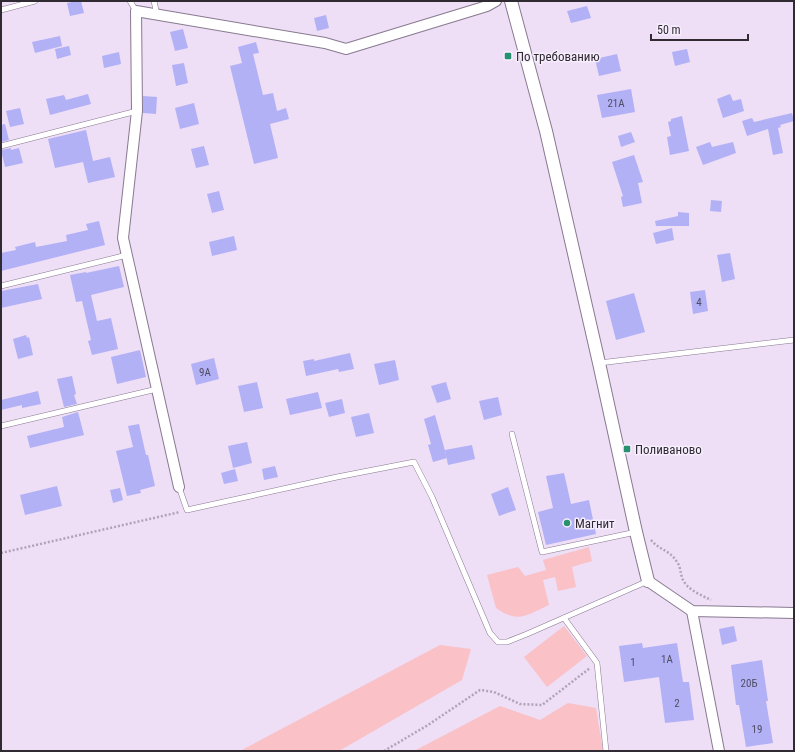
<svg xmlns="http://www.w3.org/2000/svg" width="795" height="752" viewBox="0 0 795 752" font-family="'Roboto Condensed',sans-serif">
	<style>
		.green { fill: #fac1c6 }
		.building { fill: #b2b1f6 }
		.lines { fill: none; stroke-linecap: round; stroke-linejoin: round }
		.service-casing { stroke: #887a90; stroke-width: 6 }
		.minor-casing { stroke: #887a90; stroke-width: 12 }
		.tertiary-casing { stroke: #887a90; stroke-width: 14 }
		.path { stroke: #b0a3b6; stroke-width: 2.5; stroke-dasharray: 2 2; stroke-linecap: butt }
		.service { stroke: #fff; stroke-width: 5 }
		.minor { stroke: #fff; stroke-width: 10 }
		.tertiary { stroke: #fff; stroke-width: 12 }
		.poi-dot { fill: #28916f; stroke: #f7eefd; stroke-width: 1.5 }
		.labels { text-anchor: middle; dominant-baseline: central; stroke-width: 3; stroke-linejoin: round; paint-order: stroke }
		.number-label { font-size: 11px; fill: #504c64 }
		.poi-label { font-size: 13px; fill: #302a33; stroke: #f7eefd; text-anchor: start }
	</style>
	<rect width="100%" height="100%" fill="#eedef6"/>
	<g class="green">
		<path d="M589,547L592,561L572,567L576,587L558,591L555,577L543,580L549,605C527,615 518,624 496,608L487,575L518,567L525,576L546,570L543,560Z"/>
		<polygon points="564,626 587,656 547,687 524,657"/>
		<polygon points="440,645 471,649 462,680 339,751 240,751"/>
		<polygon points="568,703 596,708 603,751 414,751 500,706 540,720"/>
	</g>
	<g class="building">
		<polygon points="77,1 81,1 84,13 70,16 67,3"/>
		<polygon points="587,6 591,18 571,23 567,11"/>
		<polygon points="326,15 329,28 317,31 314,18"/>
		<polygon points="183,29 188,48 175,51 170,32"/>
		<polygon points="60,36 62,46 35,53 32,42"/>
		<polygon points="256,42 259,53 253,54 263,95 273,93 277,111 286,108 289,119 270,124 278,158 254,164 230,66 242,63 238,47"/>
		<polygon points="69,46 71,55 57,59 55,49"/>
		<polygon points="687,49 690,62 675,66 672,52"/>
		<polygon points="119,52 121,64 104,68 102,56"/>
		<polygon points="617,54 621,71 599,76 595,59"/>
		<polygon points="184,63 188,83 176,86 172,65"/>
		<polygon points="631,89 635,112 602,118 597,95"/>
		<polygon points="88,94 91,104 50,115 46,99 64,95 66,100"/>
		<polygon points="730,94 733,101 741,99 744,111 723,118 717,99"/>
		<polygon points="143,96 157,97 156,114 143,113"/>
		<polygon points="194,103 199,124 180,129 175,108"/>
		<polygon points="20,108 24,124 10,127 6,111"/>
		<polygon points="792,113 794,121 780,125 781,127 778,128 783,153 773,155 768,129 747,136 742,121 752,118 754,122"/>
		<polygon points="682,116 689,151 670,155 667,137 671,136 668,122 671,121 671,119"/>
		<polygon points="5,124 9,140 1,142 1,125"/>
		<polygon points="86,130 93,161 110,157 115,177 88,183 83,162 55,168 48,139"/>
		<polygon points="631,132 635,142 621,147 618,136"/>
		<polygon points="710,142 712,147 733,142 736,153 703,165 696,147"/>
		<polygon points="204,146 209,165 196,168 191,149"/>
		<polygon points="11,148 11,150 19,148 23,163 5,167 1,150"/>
		<polygon points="634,155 643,182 638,183 642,203 623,207 621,197 623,196 612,162"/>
		<polygon points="219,191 224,210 212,213 207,194"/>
		<polygon points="711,200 722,201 721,212 710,211"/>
		<polygon points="678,212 689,213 689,226 656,226 655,221 678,216"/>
		<polygon points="99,221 105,245 1,271 1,253 16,250 15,247 35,242 36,247 67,241 66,235 88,230 86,224"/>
		<polygon points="672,228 674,240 656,244 653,233"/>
		<polygon points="234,236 237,250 212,256 209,242"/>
		<polygon points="730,253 735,279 722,282 717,255"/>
		<polygon points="119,266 124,287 91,295 97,321 111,318 118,349 92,355 88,341 91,340 82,301 76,302 70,275 86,272 86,273"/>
		<polygon points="38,284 42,299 1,308 1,291"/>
		<polygon points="705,290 708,311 693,314 690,292"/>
		<polygon points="634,293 645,332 616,340 606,301"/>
		<polygon points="26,335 27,338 29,337 33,355 18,359 13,339"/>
		<polygon points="140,350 146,377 117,384 111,357"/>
		<polygon points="350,353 354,369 339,372 338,369 306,376 303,361 314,359 314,361"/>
		<polygon points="214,358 219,379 196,385 191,364"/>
		<polygon points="395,360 399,380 379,385 374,364"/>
		<polygon points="72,376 76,394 74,395 77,404 64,407 57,379"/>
		<polygon points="257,382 263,408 244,412 238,386"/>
		<polygon points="446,382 451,399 437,403 431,386"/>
		<polygon points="38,391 41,404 22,408 22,405 1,410 1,400"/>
		<polygon points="318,392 322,408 290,415 286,399"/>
		<polygon points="498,397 502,415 484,420 479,401"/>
		<polygon points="342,399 345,413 329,417 325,403"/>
		<polygon points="78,412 84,435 30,448 27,436 64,427 62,417"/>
		<polygon points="369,413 374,433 356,437 351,417"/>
		<polygon points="435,415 447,458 433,462 428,445 431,444 424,419"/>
		<polygon points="139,424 146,455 148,455 155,486 140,490 141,493 127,496 116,451 133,447 128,426"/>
		<polygon points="247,442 252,463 233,468 228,446"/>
		<polygon points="472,445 475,459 448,465 445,450"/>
		<polygon points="275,466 278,477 264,480 262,469"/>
		<polygon points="235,469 238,481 224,484 221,473"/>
		<polygon points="564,473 571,504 589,500 596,534 546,545 538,512 553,508 546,476"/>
		<polygon points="57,486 62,506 25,515 20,495"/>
		<polygon points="508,487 516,510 499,516 491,494"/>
		<polygon points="120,488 123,500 113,503 110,490"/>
		<polygon points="734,626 737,641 722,645 719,629"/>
		<polygon points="642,643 643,648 677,643 683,682 689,682 694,720 665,723 659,677 624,682 619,646"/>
		<polygon points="762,660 768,701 766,701 773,743 746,747 739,705 736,705 731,665"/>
	</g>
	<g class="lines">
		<defs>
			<g id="service">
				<polyline points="130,1 136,11"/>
				<polyline points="154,1 157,15"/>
				<polyline points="1,10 35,1"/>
				<polyline points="1,146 137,111"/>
				<polyline points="1,286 127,255"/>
				<polyline points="599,363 794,340"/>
				<polyline points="1,426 157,389"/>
				<polyline points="512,434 542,552 636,532"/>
				<polyline points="179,487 187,510 337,477 414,462 432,497 490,633 498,642 507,642 527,634 648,581"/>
				<polyline points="564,618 597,663 606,751"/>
			</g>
			<g id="minor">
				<polyline points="179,487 123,238 137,111 136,11 325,43 346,49 487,6 496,1"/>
				<polyline points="648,581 692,611 794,613"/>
				<polyline points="692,611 719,751"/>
			</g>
			<polyline id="tertiary" points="511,1 546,131 599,363 636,532 648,581"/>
		</defs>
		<use href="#service" class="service-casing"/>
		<use href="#minor" class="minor-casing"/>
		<use href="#tertiary" class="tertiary-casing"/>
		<g class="path">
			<path d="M651,540C659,550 670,550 677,562C681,567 680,574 683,580C688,590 701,595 711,600"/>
			<polyline points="1,553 180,512"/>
			<polyline points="384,751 428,725 480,690 494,692 520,704 542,705 590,668"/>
		</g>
		<use href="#service" class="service"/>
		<use href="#minor" class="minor"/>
		<use href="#tertiary" class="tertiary"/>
	</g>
	<g class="poi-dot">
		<rect x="504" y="52" width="8" height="8" rx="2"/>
		<rect x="623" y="445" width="8" height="8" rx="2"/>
		<circle cx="567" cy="523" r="4"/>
	</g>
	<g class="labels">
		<g class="number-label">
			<text x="616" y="103">21А</text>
			<text x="699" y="302">4</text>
			<text x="205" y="372">9А</text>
			<text x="667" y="659">1А</text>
			<text x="633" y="662">1</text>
			<text x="749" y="683">20Б</text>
			<text x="677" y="703">2</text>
			<text x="757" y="729">19</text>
		</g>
		<g class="poi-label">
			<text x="516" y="56">По требованию</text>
			<text x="635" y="449">Поливаново</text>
			<text x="575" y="523">Магнит</text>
		</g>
	</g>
	<rect width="795" height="752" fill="none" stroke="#302a33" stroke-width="4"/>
	<path d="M651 34v6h97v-6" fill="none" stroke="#302a33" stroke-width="2"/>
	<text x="657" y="34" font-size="12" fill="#302a33" stroke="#f7eefd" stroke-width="3" paint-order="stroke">50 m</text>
</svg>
